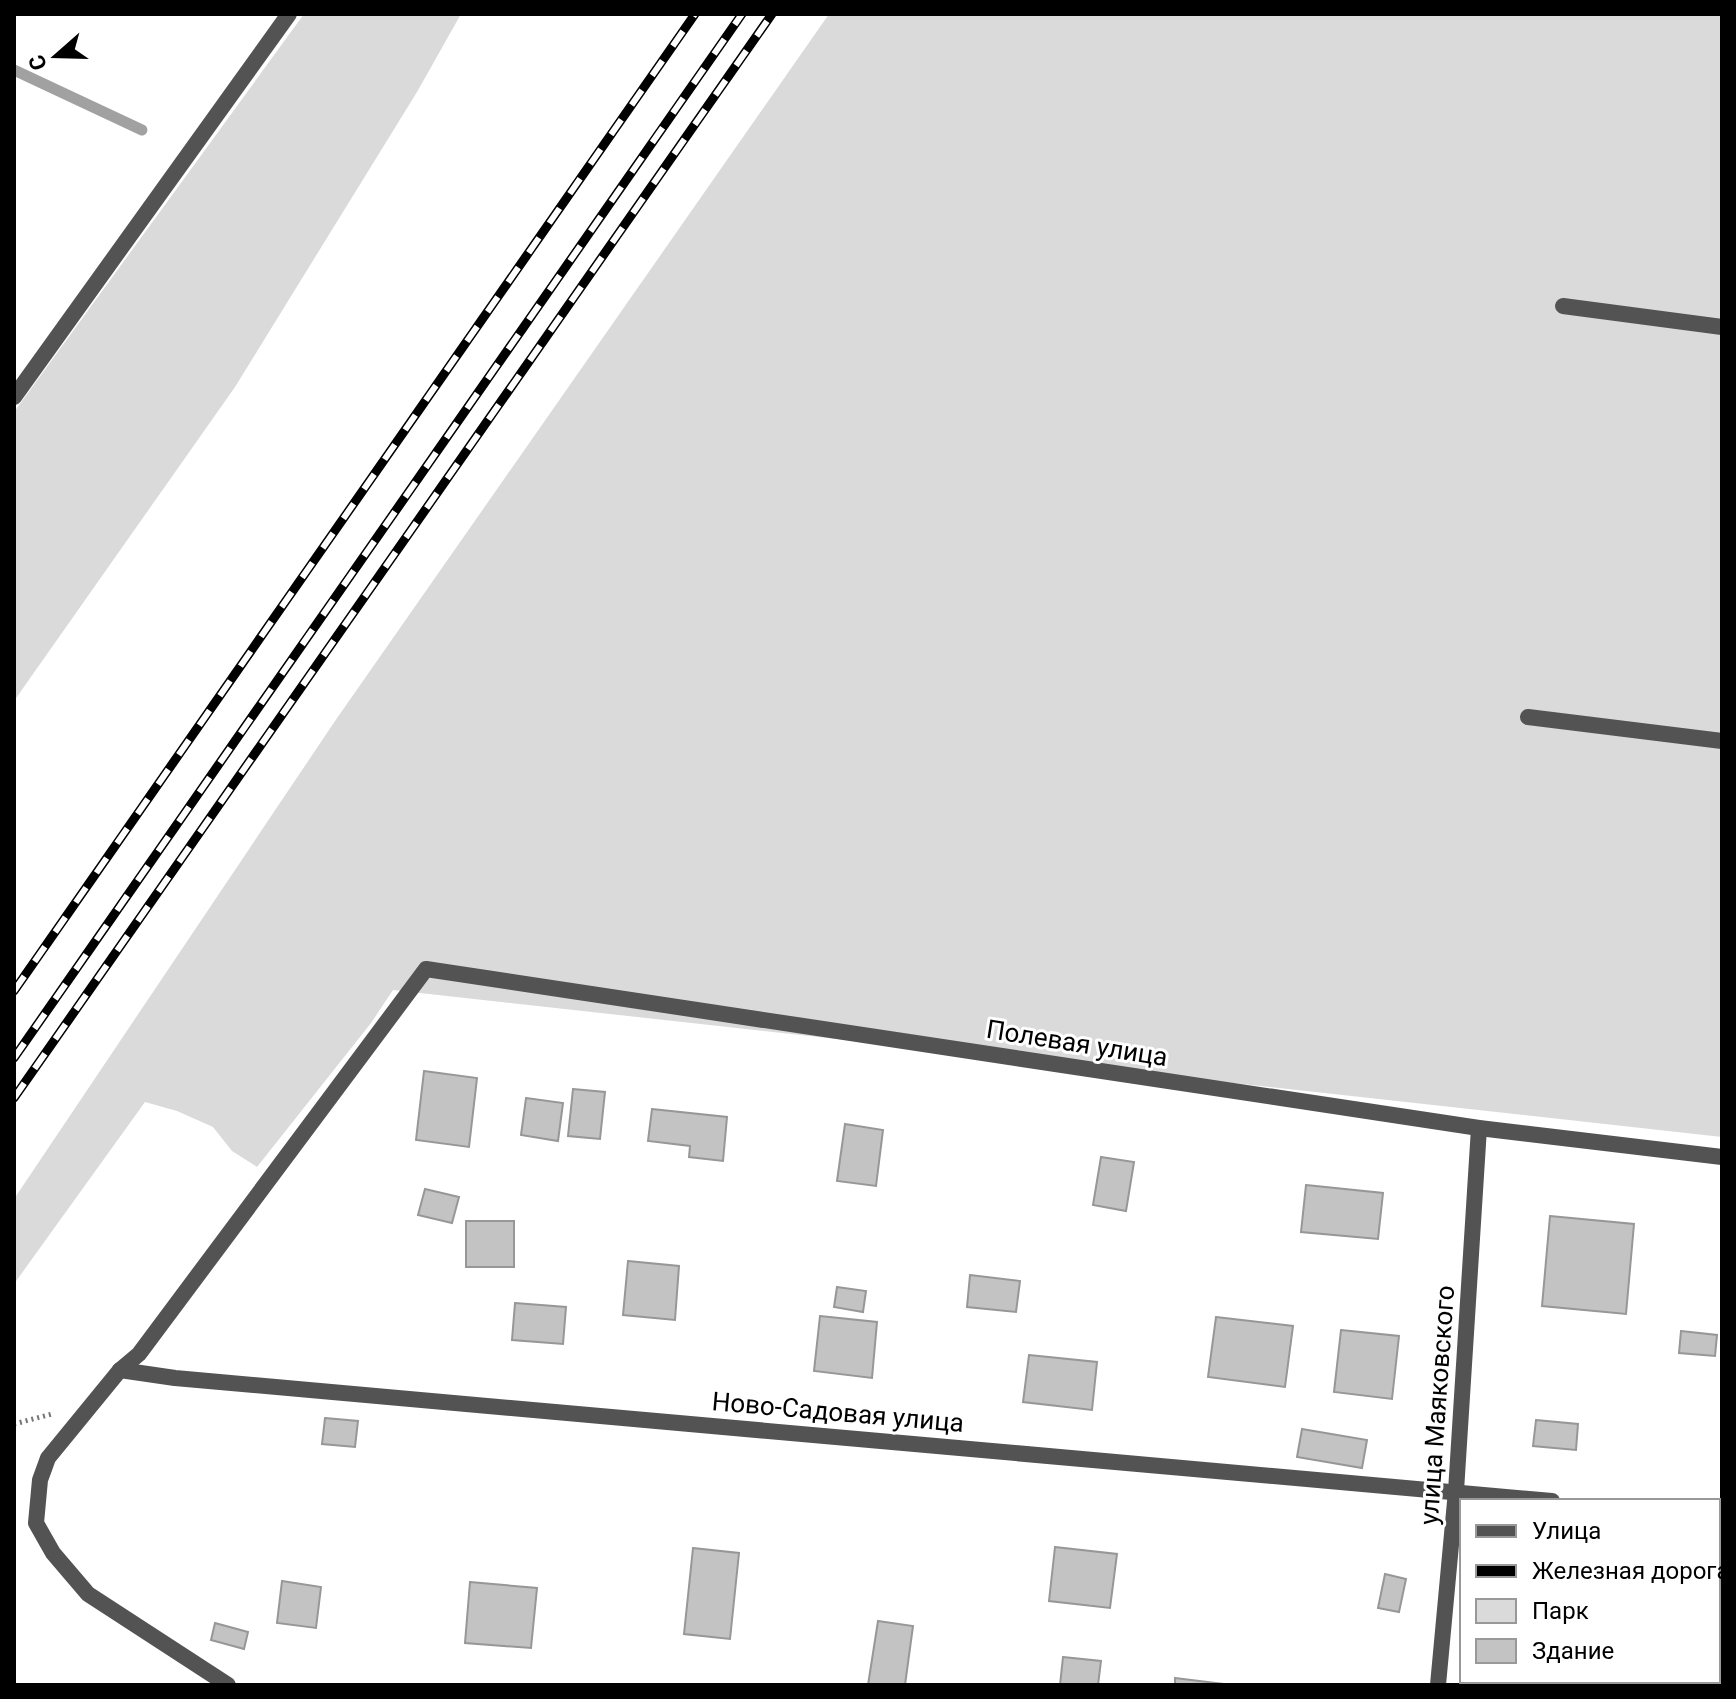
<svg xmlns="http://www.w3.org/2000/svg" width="1736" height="1699" viewBox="0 0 1736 1699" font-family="Roboto,sans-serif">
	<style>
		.green { fill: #dadada }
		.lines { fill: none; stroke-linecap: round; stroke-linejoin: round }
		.stream { stroke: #a1a1a1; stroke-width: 11 }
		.building { fill: #c3c3c3; stroke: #979797; stroke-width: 2 }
		.path { stroke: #757575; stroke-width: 5; stroke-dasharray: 2 4; stroke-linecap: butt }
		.service { stroke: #535353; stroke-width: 16 }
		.minor { stroke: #535353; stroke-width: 16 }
		.rail-casing { stroke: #000; stroke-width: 9 }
		.rail { stroke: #fff; stroke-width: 6; stroke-dasharray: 18; stroke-linecap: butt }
		.labels { text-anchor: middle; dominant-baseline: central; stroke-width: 6; stroke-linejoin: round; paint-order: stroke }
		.street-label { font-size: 26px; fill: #000; stroke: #fff }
	</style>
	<rect width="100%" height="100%" fill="#fff"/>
	<g class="green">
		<polygon points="304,14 461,14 417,92 235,387 14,701 14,412"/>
		<polygon points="829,14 1722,14 1722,1137 393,990 371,1023 257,1167 232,1151 213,1127 177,1111 145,1102 14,1284 14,1199 335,721"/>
	</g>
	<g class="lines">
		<polyline class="stream" points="14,70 142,130"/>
	</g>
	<g class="building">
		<polygon points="424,1071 477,1078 469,1147 416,1140"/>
		<polygon points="573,1089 605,1092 600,1139 568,1136"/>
		<polygon points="526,1098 563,1103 558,1141 521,1135"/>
		<polygon points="652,1109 727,1117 723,1161 689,1157 690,1146 648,1141"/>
		<polygon points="845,1124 883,1130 876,1186 837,1181"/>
		<polygon points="1101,1157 1134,1162 1126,1211 1093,1205"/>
		<polygon points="1306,1185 1383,1193 1378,1239 1301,1232"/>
		<polygon points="425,1189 459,1197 452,1223 418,1215"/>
		<polygon points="1550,1216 1634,1224 1626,1314 1542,1306"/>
		<rect x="466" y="1221" width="48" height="46"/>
		<polygon points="628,1261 679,1266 675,1320 623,1315"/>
		<polygon points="970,1275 1020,1281 1016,1312 967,1307"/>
		<polygon points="837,1287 866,1291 863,1312 834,1307"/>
		<polygon points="515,1303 566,1307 563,1344 512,1340"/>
		<polygon points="820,1316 877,1322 872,1378 814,1371"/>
		<polygon points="1216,1317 1293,1326 1285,1387 1208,1377"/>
		<polygon points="1341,1330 1399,1336 1392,1399 1334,1392"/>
		<polygon points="1681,1331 1717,1335 1715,1356 1679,1353"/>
		<polygon points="1029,1355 1097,1362 1092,1410 1023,1402"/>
		<polygon points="325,1418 358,1421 355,1447 322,1444"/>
		<polygon points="1536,1420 1578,1424 1576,1450 1533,1446"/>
		<polygon points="1302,1429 1367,1440 1362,1468 1297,1457"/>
		<polygon points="1055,1547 1117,1554 1110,1608 1049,1601"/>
		<polygon points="693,1548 739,1553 730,1639 684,1634"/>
		<polygon points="1385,1574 1406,1579 1399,1612 1378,1608"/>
		<polygon points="282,1581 321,1587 316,1628 277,1623"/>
		<polygon points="470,1582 537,1588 531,1648 465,1643"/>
		<polygon points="878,1621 913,1626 905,1685 868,1685"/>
		<polygon points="215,1623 248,1632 244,1649 211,1640"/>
		<polygon points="1063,1657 1101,1661 1098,1685 1060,1685"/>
		<polygon points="1175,1678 1232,1685 1175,1685"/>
	</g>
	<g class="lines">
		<polyline class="path" points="14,1424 52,1414"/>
		<g class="service">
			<polyline points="1563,306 1722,327"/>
			<polyline points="1528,717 1722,741"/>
		</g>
		<g class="minor">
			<polyline points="14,397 289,14"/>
			<polyline points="120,1370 175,1378 1552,1501"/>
			<polyline points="1718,1518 1722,1518"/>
			<polyline points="228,1685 88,1594 53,1553 36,1523 40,1480 48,1458 120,1370 139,1354 426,969 1479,1128 1722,1157"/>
			<polyline points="1438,1685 1456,1491 1479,1128"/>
		</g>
		<defs>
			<g id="rail">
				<polyline points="14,991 695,14"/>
				<polyline points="14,1058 742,14"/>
				<polyline points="14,1098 772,14"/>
			</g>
		</defs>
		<use href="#rail" class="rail-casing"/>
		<use href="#rail" class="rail"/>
	</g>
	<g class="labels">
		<g class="street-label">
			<text transform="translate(1077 1043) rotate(9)">Полевая улица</text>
			<text transform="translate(1437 1405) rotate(-86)">улица Маяковского</text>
			<text transform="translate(838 1412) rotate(5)">Ново-Садовая улица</text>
		</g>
	</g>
	<rect width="1736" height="1699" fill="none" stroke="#000000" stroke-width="32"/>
	<rect x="1460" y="1499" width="260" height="184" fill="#ffffff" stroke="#999999" stroke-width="2"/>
	<rect x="1476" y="1525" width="40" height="12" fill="#535353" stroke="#999999" stroke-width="2"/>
	<text x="1532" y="1539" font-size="24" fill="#000000">Улица</text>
	<rect x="1476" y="1565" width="40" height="12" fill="#000000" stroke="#999999" stroke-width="2"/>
	<text x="1532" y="1579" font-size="24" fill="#000000">Железная дорога</text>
	<rect x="1476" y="1599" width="40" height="24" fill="#dadada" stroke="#999999" stroke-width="2"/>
	<text x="1532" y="1619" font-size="24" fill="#000000">Парк</text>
	<rect x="1476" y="1639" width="40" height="24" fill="#c3c3c3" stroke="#999999" stroke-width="2"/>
	<text x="1532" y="1659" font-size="24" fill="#000000">Здание</text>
	<g transform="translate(56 56) rotate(250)" stroke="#ffffff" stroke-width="6" paint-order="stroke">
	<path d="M0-6L14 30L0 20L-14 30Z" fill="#000000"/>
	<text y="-12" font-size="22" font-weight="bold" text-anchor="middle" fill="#000000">С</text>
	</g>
</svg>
